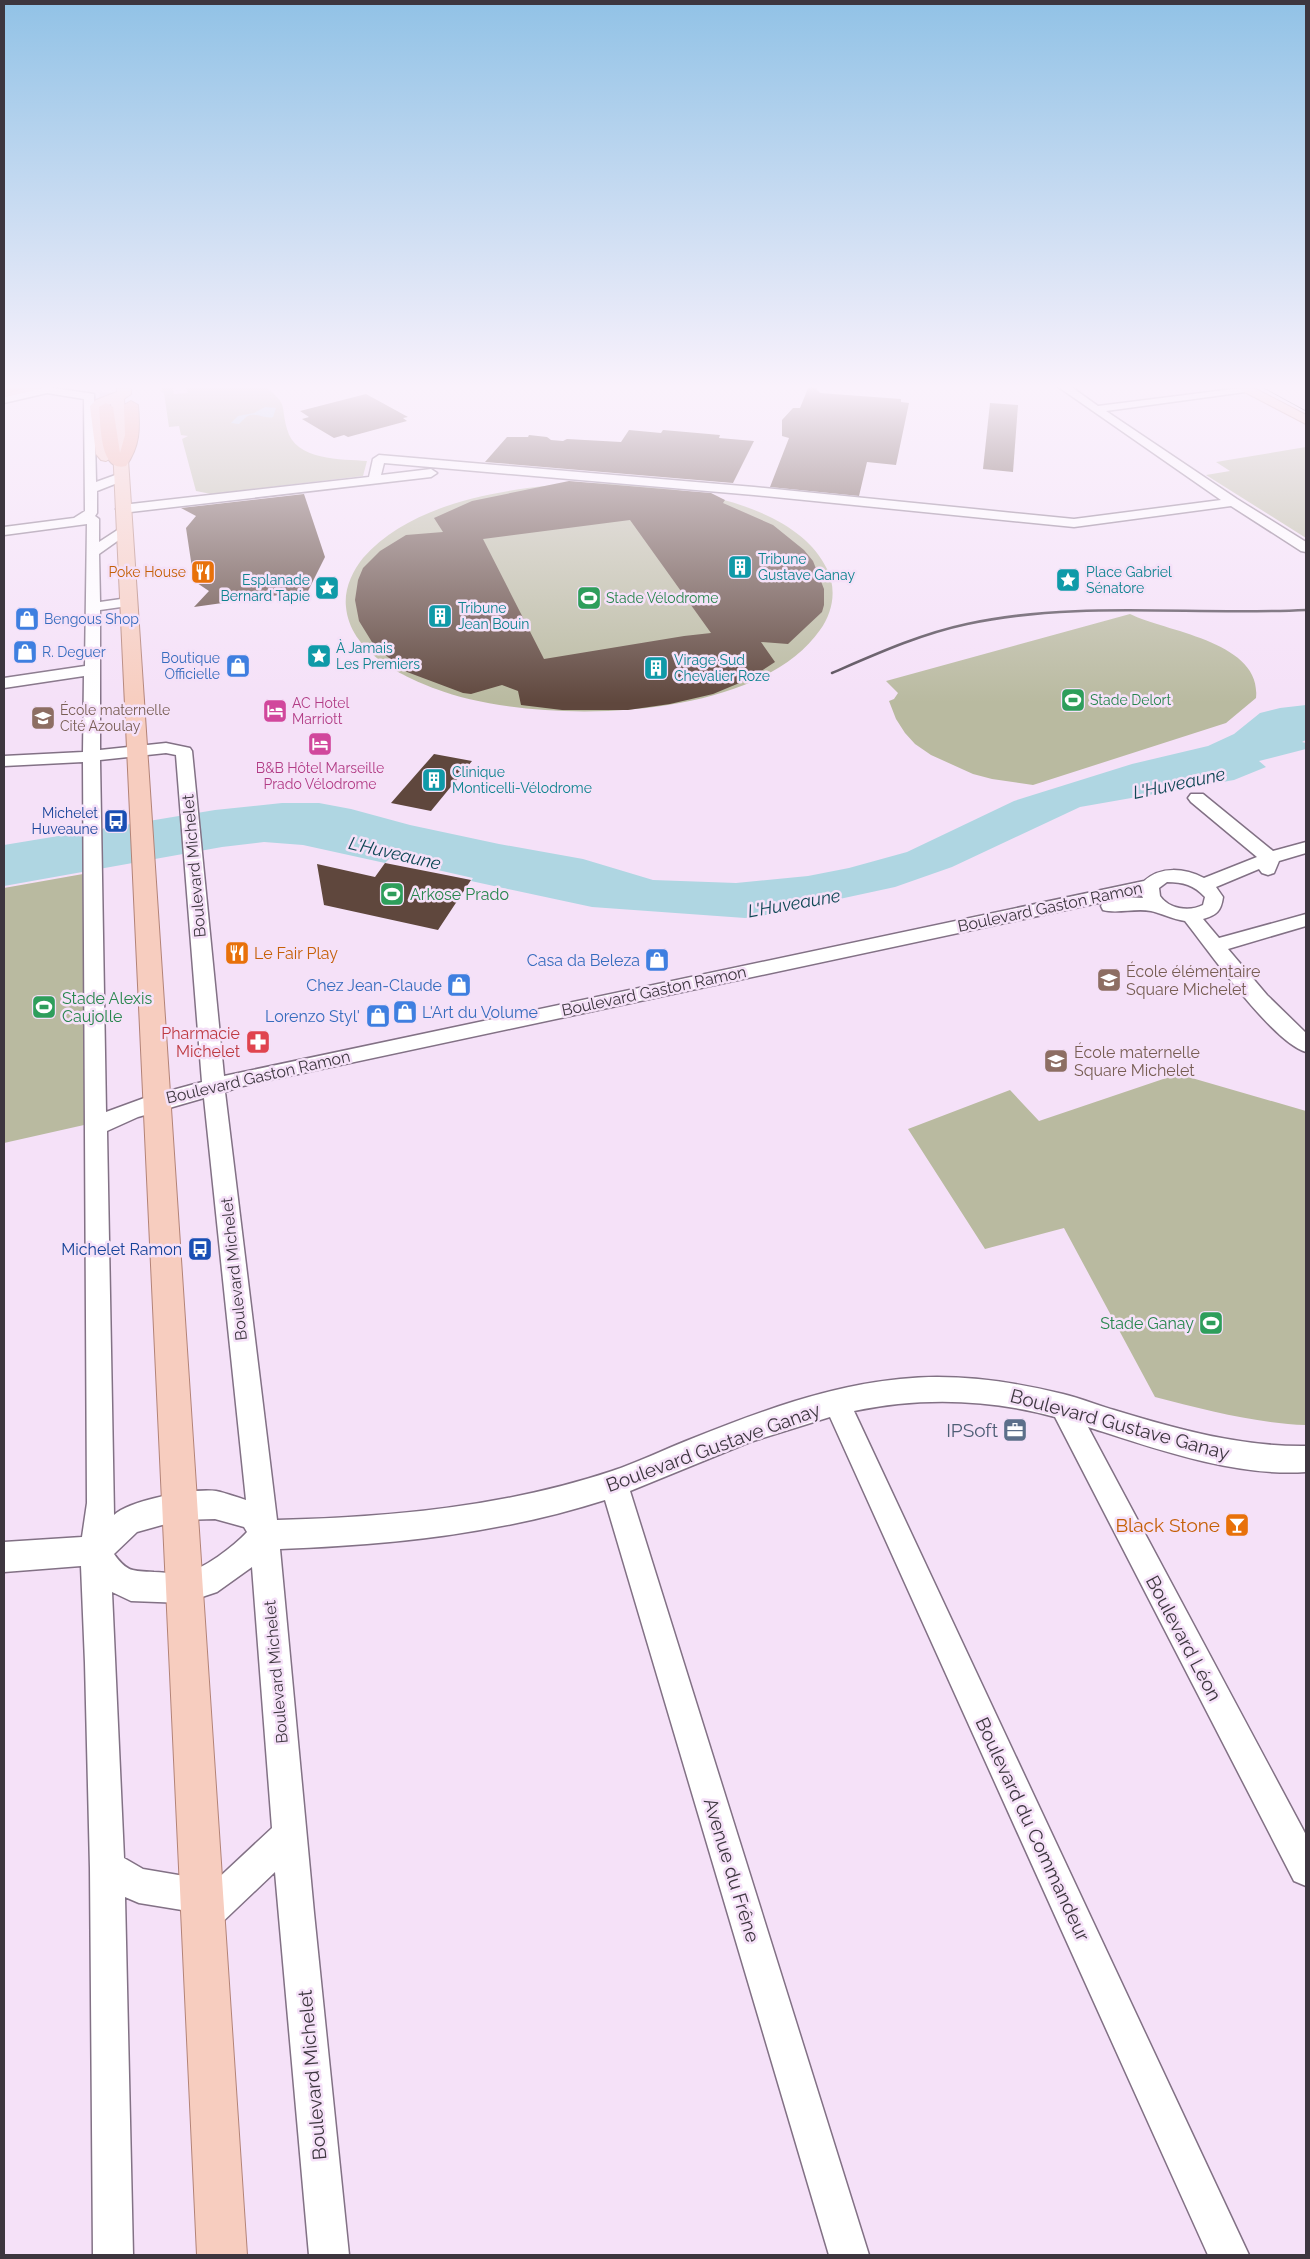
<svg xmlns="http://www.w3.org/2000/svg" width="1310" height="2259" viewBox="0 0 1310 2259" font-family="Raleway,sans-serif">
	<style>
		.green { fill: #b9baa0 }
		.water { fill: #afd6e2 }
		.building { fill: #5f473d; fill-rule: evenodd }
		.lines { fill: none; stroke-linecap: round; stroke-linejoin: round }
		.highway-tunnel { stroke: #d0bfd3; stroke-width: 15; stroke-dasharray: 15 8; stroke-linecap: butt }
		.minor-casing { stroke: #827185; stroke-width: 3 }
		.major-casing { stroke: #b38377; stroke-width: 2 }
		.highway-casing { stroke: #b38377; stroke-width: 2 }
		.minor { fill: #fff; fill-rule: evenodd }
		.major { fill: #f7cdbf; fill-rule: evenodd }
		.highway { fill: #f2ac95; fill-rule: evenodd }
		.tram { stroke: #544b56; stroke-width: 1 }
		.rail { stroke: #544b56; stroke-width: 2.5 }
		.labels { text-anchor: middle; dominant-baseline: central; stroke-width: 5; stroke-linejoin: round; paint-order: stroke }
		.far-culture-label { font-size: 14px; fill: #0d838f; stroke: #f5e1f8; text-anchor: start }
		.far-food-label { font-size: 14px; fill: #c56008; stroke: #f5e1f8; text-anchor: end }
		.far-leisure-label { font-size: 14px; fill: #27864d; stroke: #f5e1f8; text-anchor: start }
		.far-shop-label { font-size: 14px; fill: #366cbe; stroke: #f5e1f8; text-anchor: start }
		.far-hotel-label { font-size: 14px; fill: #b23c85; stroke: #f5e1f8; text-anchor: start }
		.far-education-label { font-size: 14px; fill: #785e54; stroke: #f5e1f8; text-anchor: start }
		.far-transit-label { font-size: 14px; fill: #164399; stroke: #f5e1f8; text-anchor: end }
		.street-label { font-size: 16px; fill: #3d363f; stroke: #f5e1f8 }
		.leisure-label { font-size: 16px; fill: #27864d; stroke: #f5e1f8; text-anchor: start }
		.food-label { font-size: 16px; fill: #c56008; stroke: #f5e1f8; text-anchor: start }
		.shop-label { font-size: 16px; fill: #366cbe; stroke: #f5e1f8; text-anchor: end }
		.education-label { font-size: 16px; fill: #785e54; stroke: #f5e1f8; text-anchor: start }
		.health-label { font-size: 16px; fill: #be3a42; stroke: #f5e1f8; text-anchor: end }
		.transit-label { font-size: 16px; fill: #164399; stroke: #f5e1f8; text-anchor: end }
		.water-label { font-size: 18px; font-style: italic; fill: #0f4755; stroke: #f5e1f8 }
		.near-street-label { font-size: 19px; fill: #3d363f; stroke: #f5e1f8 }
		.near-service-label { font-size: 19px; fill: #4e5e75; stroke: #f5e1f8; text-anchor: end }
		.near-food-label { font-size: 19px; fill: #c56008; stroke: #f5e1f8; text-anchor: end }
	</style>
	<rect width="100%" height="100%" fill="#f5e1f8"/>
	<g class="green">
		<path d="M186,386L266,387C289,407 280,403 287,429C295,461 342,459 367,461L363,476L211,494L196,491L182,439L188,436L181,435L179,426L169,427L164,393L161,391L163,387H172L174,394L188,393Z"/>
		<polygon points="1306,447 1306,538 1206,475 1230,471 1216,462"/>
		<path d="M590,483C660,484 793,497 827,569C837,589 833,612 820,630C755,724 533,726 436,689C399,675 350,651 346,607C344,589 352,572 363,558C415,499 516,486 590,483Z"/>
		<path d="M1130,614C1166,632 1262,641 1256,698L1226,723L1033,785L992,779L973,774L931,755L915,744L905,733L896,719L889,701L894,699L898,693L886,681Z"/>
		<polygon points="83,874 85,875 84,1125 4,1143 4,888"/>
		<path d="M1178,1074L1306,1111V1425C1255,1423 1205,1410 1155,1397L1064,1228L985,1249L908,1129L1010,1090L1039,1121Z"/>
	</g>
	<g class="water">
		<path d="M265,407L276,408L273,417C265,420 253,410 245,418C243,420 241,422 239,424L231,423L238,416L254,413Z"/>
		<polygon points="1306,705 1306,740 1302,742 1306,743 1306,749 1259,761 1266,767 1234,780 1080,807 952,867 895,887 756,917 745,918 592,907 471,881 473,878 389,859 385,863 303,845 264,842 222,847 4,886 4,845 215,810 282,803 319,803 351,809 410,825 499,844 583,859 653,880 736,883 808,876 849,868 907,852 1014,801 1132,764 1208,746 1234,734 1260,713 1280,708"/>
	</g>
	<g class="building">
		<polygon points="809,386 814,386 820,393 901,399 901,402 909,403 896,465 867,462 859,496 770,487 789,438 782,436 782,420 793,408 800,408"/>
		<polygon points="366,394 408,417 403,418 407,421 348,437 344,435 334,438 302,419 309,417 300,411"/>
		<polygon points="990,403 1018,405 1013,472 983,469"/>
		<polygon points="629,430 661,433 663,430 720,435 719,438 754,441 733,483 485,462 507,437 528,437 529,435 547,437 551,440 563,441 567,439 621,442"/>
		<path d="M569,481L711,493L725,500L723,503L773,525L804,550L813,561L824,589V605L822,612L788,644L761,642L775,662L749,679L713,694L670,704L628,710H562L521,705L518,691L502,685L471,694L463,693L407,672L375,647L359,621L355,600L358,580L363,568L380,551L406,535L443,532L434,518L472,501ZM630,520L711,633L684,636L544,659L483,539Z"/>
		<polygon points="304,494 325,557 308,591 194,607 209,591 194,581 186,528 196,516 181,508"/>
		<polygon points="434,754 472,761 431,811 391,803"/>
		<polygon points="385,863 446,875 471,880 438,930 324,905 317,864 375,877"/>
	</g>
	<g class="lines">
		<polyline class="highway-tunnel" points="106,407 108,386"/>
		<defs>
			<g id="minor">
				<polygon points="1057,386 1070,386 1098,406 1249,387 1250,389 1245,392 1106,411 1237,499 1306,542 1306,552 1301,551 1231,506 1074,527 754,495 384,463 381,475 431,469 437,473 431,477 122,513 116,509 122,505 369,477 373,459 379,455 754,487 1074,519 1221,500"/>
				<path d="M47,387L94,394L96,482L121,473L127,477L125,480L97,491V513L95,516L99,519V542L119,529H129L130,532L99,554L100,602L128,598L135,602L128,606L100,610V750L166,743L190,748L192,751L224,1076L1144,881C1161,866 1184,868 1204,878L1257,857L1191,802L1188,798L1191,794H1203L1273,851L1306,842V853L1279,861L1274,873L1268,875L1262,873L1259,869L1216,887L1223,897C1221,911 1217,915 1203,919L1219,938L1306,914V926L1228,949L1267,995L1306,1033V1052C1272,1042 1209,951 1185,921C1172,919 1161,913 1151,911C1135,908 1117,914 1103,910L1101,906L1103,902L238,1087L225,1092L277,1520C390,1517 504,1507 612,1471C639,1462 665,1449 691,1439C758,1412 828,1386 900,1379C955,1373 1010,1381 1063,1394C1080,1398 1097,1405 1114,1410C1176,1429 1241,1447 1306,1446V1472C1235,1477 1156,1449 1088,1427L1306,1835V1886L1294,1881L1055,1417C989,1399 921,1397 854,1411L1249,2255H1208L830,1417L750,1442L630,1491L869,2255H829L605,1500C499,1534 390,1545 280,1549L314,1913L349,2255H309L275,1872L215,1929L203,1935L191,1929L185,1917L188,1911L139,1903L125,1897L133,2255H93L90,1868L85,1663L81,1566L4,1572V1542L82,1537L87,1503L83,762L4,766V756L83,752L84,676L4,688V678L85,666L87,524L4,535V527L74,518L85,511L84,399L47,393L4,403V397ZM166,753L176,755L202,1082L147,1097L106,1112L100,760ZM1167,882C1183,882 1194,885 1205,897L1203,905C1189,912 1169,909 1160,896L1159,888ZM1141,894L1143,898L1124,897ZM204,1098L246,1500C236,1497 226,1493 216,1491C194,1488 130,1500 114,1515L107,1131L138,1117ZM215,1519L244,1527L247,1532C233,1547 204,1569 185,1573C175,1575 164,1572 154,1572C132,1571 127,1572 114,1554L137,1532L180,1520ZM252,1567L272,1828L213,1883L202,1879L143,1869L124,1858L112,1592L131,1601L184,1603L217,1592Z"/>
			</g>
			<g id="major">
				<polygon points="16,386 41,386 40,389 4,397 4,389"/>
				<polygon points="117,386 131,386 131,394 124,399 247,2255 197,2255 111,404 104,407 110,453 113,457 106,461 101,460 96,454 90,406 96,400 117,392"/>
				<polygon points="1233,386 1250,386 1306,415 1306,424"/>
			</g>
			<g id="highway">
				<polygon points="4,386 26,386 25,389 4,394"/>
				<path d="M131,401L138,405C140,429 140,446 126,466C99,473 101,424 99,407L106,403L113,407L120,453L125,435L124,405Z"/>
			</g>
		</defs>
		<use href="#minor" class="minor-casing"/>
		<use href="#major" class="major-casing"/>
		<use href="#highway" class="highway-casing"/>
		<use href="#minor" class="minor"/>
		<use href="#major" class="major"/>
		<use href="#highway" class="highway"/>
		<polyline class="tram" points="1260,386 1306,411"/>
		<path class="rail" d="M832,673C876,654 920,634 967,624C1078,600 1193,616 1306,610"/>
	</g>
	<linearGradient id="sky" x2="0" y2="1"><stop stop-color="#91c2e6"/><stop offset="0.55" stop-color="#faf2fc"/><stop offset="1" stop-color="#faf2fc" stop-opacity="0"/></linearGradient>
	<rect width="1310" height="703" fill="url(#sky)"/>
	<defs>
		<symbol id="building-square" viewBox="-11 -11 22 22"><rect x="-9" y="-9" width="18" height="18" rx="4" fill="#0f9aa8" stroke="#f5e1f8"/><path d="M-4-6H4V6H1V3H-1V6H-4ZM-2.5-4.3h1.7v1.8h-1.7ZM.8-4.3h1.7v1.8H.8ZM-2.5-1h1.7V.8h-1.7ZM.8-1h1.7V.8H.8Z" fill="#fff"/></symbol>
		<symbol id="restaurant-square" viewBox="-11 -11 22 22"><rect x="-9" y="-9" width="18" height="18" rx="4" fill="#e8710a" stroke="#f5e1f8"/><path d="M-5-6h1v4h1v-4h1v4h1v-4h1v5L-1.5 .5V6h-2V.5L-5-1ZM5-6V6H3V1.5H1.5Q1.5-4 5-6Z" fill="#fff"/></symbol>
		<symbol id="sight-square" viewBox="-11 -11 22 22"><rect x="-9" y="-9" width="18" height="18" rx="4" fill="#0f9aa8" stroke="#f5e1f8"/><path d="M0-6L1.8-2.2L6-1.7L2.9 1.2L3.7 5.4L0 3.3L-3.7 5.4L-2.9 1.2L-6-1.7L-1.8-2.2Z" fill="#fff"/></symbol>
		<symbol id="stadium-square" viewBox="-11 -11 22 22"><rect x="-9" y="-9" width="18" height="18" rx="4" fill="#2e9e5b" stroke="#f5e1f8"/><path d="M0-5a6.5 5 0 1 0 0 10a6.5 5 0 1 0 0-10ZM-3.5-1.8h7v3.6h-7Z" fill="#fff"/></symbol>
		<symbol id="shop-square" viewBox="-11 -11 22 22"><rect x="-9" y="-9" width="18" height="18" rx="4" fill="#3f7fe0" stroke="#f5e1f8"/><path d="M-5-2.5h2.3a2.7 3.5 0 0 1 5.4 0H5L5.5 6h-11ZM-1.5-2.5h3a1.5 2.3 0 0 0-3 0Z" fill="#fff"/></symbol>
		<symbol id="hotel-square" viewBox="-11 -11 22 22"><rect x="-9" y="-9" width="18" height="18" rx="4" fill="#d1479c" stroke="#f5e1f8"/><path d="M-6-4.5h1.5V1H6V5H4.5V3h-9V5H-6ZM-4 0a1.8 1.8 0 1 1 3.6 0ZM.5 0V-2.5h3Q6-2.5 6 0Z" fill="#fff"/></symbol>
		<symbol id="school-square" viewBox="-11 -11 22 22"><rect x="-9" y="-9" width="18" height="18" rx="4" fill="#8d6e63" stroke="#f5e1f8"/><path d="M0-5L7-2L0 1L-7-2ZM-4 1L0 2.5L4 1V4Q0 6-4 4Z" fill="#fff"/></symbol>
		<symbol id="bus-square" viewBox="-11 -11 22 22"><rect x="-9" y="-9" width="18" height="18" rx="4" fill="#1a4fb4" stroke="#f5e1f8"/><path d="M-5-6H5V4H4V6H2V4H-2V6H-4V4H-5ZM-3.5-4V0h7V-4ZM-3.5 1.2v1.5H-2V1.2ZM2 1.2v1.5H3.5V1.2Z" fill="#fff"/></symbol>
		<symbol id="pharmacy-square" viewBox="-11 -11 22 22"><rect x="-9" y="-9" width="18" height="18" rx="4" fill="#e0444e" stroke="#f5e1f8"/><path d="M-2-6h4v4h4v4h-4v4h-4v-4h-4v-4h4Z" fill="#fff"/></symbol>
		<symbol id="office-square" viewBox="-11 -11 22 22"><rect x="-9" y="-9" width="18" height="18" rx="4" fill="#5c6f8a" stroke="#f5e1f8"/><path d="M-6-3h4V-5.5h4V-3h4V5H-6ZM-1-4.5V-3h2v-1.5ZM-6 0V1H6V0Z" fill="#fff"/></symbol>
		<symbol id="bar-square" viewBox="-11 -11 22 22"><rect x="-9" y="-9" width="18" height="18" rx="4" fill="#e8710a" stroke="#f5e1f8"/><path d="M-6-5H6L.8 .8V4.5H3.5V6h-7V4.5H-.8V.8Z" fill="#fff"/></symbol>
	</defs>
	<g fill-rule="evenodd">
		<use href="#building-square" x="726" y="553" width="28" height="28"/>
		<use href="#restaurant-square" x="189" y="558" width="28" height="28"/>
		<use href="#sight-square" x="1054" y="566" width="28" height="28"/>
		<use href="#sight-square" x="313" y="574" width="28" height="28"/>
		<use href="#stadium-square" x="575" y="584" width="28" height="28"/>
		<use href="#building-square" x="426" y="602" width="28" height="28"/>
		<use href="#shop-square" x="13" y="605" width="28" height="28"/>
		<use href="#shop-square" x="11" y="638" width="28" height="28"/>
		<use href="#sight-square" x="305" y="642" width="28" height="28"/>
		<use href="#shop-square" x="224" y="652" width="28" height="28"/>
		<use href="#building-square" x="642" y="654" width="28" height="28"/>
		<use href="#stadium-square" x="1059" y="686" width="28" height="28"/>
		<use href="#hotel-square" x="261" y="697" width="28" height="28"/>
		<use href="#school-square" x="29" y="704" width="28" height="28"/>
		<use href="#hotel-square" x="306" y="730" width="28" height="28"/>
		<use href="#building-square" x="420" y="766" width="28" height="28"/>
		<use href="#bus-square" x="102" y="807" width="28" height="28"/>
		<use href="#stadium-square" x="378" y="880" width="28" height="28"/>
		<use href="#restaurant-square" x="223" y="939" width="28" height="28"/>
		<use href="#shop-square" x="643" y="946" width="28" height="28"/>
		<use href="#school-square" x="1095" y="966" width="28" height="28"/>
		<use href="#shop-square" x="445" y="971" width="28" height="28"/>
		<use href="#stadium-square" x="30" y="993" width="28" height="28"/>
		<use href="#shop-square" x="391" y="998" width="28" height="28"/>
		<use href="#shop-square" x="364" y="1002" width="28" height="28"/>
		<use href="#pharmacy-square" x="244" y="1028" width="28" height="28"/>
		<use href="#school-square" x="1042" y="1047" width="28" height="28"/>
		<use href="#bus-square" x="186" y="1235" width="28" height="28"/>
		<use href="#stadium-square" x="1197" y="1309" width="28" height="28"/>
		<use href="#office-square" x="1001" y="1416" width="28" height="28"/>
		<use href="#bar-square" x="1223" y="1511" width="28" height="28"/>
	</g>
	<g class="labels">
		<g class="far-culture-label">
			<text x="758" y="559">Tribune<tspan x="758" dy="16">Gustave Ganay</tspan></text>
			<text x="1086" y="572">Place Gabriel<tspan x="1086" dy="16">Sénatore</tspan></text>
			<text x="310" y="580" text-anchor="end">Esplanade<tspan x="310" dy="16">Bernard Tapie</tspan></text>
			<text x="458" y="608">Tribune<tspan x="458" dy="16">Jean Bouin</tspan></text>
			<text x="336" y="648">À Jamais<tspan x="336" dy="16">Les Premiers</tspan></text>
			<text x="674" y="660">Virage Sud<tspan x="674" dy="16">Chevalier Roze</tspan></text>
			<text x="452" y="772">Clinique<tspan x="452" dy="16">Monticelli-Vélodrome</tspan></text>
		</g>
		<g class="far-food-label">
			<text x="186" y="572">Poke House</text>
		</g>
		<g class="far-leisure-label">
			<text x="606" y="598">Stade Vélodrome</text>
			<text x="1090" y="700">Stade Delort</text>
		</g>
		<g class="far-shop-label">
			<text x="44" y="619">Bengous Shop</text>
			<text x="42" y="652">R. Deguer</text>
			<text x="220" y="658" text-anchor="end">Boutique<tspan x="220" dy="16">Officielle</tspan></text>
		</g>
		<g class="far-hotel-label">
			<text x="292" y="703">AC Hotel<tspan x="292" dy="16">Marriott</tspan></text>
			<text x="320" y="768" text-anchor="middle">B&amp;B Hôtel Marseille<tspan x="320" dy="16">Prado Vélodrome</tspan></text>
		</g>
		<g class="far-education-label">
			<text x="60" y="710">École maternelle<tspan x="60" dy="16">Cité Azoulay</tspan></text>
		</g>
		<g class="far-transit-label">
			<text x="98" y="813">Michelet<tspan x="98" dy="16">Huveaune</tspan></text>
		</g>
		<g class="street-label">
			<text transform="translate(194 866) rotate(-95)">Boulevard Michelet</text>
			<text transform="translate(1050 907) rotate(-12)">Boulevard Gaston Ramon</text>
			<text transform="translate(654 991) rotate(-12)">Boulevard Gaston Ramon</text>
			<text transform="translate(258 1077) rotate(-13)">Boulevard Gaston Ramon</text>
			<text transform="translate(234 1269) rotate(-96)">Boulevard Michelet</text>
			<text transform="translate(276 1672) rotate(-95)">Boulevard Michelet</text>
		</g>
		<g class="leisure-label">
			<text x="410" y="894">Arkose Prado</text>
			<text x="62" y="998">Stade Alexis<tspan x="62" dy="18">Caujolle</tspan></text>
			<text x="1194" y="1323" text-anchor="end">Stade Ganay</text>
		</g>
		<g class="food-label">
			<text x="254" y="953">Le Fair Play</text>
		</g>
		<g class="shop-label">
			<text x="640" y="960">Casa da Beleza</text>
			<text x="442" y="985">Chez Jean-Claude</text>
			<text x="422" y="1012" text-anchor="start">L'Art du Volume</text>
			<text x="360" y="1016">Lorenzo Styl'</text>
		</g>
		<g class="education-label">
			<text x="1126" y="971">École élémentaire<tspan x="1126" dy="18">Square Michelet</tspan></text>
			<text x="1074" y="1052">École maternelle<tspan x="1074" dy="18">Square Michelet</tspan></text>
		</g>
		<g class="health-label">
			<text x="240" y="1033">Pharmacie<tspan x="240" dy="18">Michelet</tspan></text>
		</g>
		<g class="transit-label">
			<text x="182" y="1249">Michelet Ramon</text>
		</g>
		<g class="water-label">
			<text transform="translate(1179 783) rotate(-12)">L'Huveaune</text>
			<text transform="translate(395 853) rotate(13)">L'Huveaune</text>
			<text transform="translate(794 903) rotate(-10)">L'Huveaune</text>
		</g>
		<g class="near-street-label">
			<text transform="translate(1120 1424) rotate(15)">Boulevard Gustave Ganay</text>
			<text transform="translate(713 1447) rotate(-20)">Boulevard Gustave Ganay</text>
			<text transform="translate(1184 1638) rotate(62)">Boulevard Léon</text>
			<text transform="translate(1033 1829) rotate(65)">Boulevard du Commandeur</text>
			<text transform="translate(732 1870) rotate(73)">Avenue du Frêne</text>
			<text transform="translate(312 2075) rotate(-95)">Boulevard Michelet</text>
		</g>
		<g class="near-service-label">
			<text x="998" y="1430">IPSoft</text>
		</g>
		<g class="near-food-label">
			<text x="1220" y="1525">Black Stone</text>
		</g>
	</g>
	<rect width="1310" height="2259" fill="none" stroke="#3d363f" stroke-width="10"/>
</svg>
